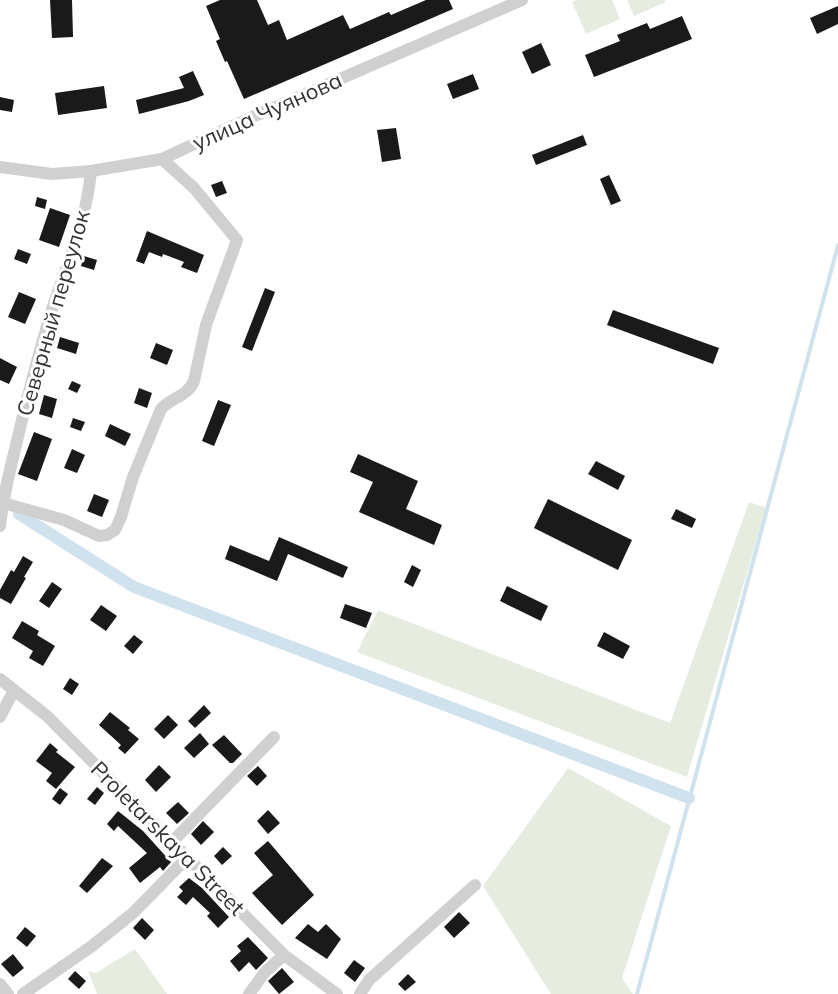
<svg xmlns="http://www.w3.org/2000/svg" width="838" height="994" viewBox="0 0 838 994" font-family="Mulish,sans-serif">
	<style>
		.green { fill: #e6ecdf }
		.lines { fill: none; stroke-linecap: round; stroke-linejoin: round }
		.stream { stroke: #cfe2ee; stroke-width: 4 }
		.canal { stroke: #cfe2ee; stroke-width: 12 }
		.building { fill: #1a1a1a }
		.minor { stroke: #d0d0d0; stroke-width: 12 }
		.labels { text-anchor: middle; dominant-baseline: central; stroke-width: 6; stroke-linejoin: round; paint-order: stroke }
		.street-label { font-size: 22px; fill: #333; stroke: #fff }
	</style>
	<rect width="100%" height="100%" fill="#fff"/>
	<g class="green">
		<polygon points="578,0 612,0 620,19 586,34 572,2"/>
		<polygon points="627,0 665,0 666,2 634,16"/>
		<polygon points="749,502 766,508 687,777 357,652 378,610 670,723"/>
		<polygon points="568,768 671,826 622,978 633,994 551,994 483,886"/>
		<polygon points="135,949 167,994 97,994 88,971 96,973"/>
	</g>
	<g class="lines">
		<polyline class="stream" points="637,994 838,245"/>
		<polyline class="canal" points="19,514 134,587 689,798"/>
	</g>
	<g class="building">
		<polygon points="50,0 72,0 73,37 52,38"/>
		<polygon points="220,0 257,0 268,25 279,20 287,40 343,15 350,29 389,12 391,15 426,0 449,0 453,9 244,99 227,61 225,62 216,41 220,39 206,6"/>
		<polygon points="838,6 838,24 817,34 810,18"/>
		<polygon points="682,16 692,39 594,77 585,55 620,41 617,35 647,23 650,29"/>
		<polygon points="541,43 551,65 532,74 522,52"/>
		<polygon points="193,71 204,95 189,101 139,114 136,100 184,88 179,77"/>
		<polygon points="473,74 479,89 453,99 447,84"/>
		<polygon points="104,86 107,108 58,115 55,93"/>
		<polygon points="0,97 14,100 12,112 0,110"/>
		<polygon points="396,128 401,159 382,162 377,130"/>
		<polygon points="583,135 587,145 536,165 532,155"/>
		<polygon points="609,175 621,201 611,205 600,179"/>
		<polygon points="222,181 227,193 216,197 211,185"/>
		<polygon points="37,197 47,200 45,209 35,206"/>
		<polygon points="50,208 70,215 59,247 39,240"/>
		<polygon points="147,231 204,255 197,273 181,267 184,262 163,254 162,257 149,252 144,264 136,261"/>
		<polygon points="18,249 31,254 27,264 14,259"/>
		<polygon points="84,256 97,260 94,270 81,266"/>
		<polygon points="265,288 275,292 252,351 242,347"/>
		<polygon points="19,292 36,299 25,324 8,317"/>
		<polygon points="613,310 719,348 713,364 607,325"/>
		<polygon points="60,337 79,343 76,354 57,348"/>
		<polygon points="156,343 173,350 167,365 150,358"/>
		<polygon points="0,358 17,367 9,384 0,380"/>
		<polygon points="72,381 81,385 77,393 68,389"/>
		<polygon points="139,388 152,393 147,408 134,403"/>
		<polygon points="44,395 57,399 52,418 39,414"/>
		<polygon points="218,400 231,405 214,446 202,441"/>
		<polygon points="73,418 85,422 81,431 70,427"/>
		<polygon points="110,424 131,434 125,446 105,436"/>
		<polygon points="34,432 52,439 37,481 18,474"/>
		<polygon points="72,449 85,455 77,473 64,468"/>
		<polygon points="358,454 418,481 406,509 442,525 434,545 359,512 373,482 350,472"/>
		<polygon points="596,461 625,476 618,490 588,474"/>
		<polygon points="94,494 109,500 102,517 87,511"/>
		<polygon points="548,499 632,540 618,570 534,528"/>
		<polygon points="676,509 696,519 692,528 671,519"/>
		<polygon points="279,537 348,567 343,578 288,554 277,581 225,559 230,545 269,561"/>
		<polygon points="23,556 33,562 24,577 26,578 11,604 0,598 0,590 11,570 14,572"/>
		<polygon points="412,565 421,570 413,587 404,582"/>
		<polygon points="52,582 62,589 49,608 39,601"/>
		<polygon points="507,586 548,606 541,621 500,601"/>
		<polygon points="345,604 372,613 366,628 340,618"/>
		<polygon points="101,605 117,616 106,631 90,620"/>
		<polygon points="22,621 39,631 37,635 55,646 43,666 29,658 33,651 12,638"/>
		<polygon points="604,632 630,646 623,659 597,646"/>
		<polygon points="134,635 143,642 133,654 124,646"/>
		<polygon points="70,678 79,684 72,695 63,689"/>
		<polygon points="204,705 211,713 195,728 188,721"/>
		<polygon points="110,712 130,728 128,730 139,739 125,754 118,748 121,745 99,725"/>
		<polygon points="168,715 178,725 164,739 154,729"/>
		<polygon points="200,733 209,744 194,758 184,748"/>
		<polygon points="224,735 242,754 233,763 230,763 212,745"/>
		<polygon points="50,743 58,750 56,752 75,767 56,789 46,781 52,773 36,761"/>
		<polygon points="159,765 171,777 156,792 145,780"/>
		<polygon points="258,766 267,776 257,786 247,776"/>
		<polygon points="97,787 104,793 95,805 87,799"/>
		<polygon points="60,788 68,794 60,805 52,799"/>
		<polygon points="178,802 189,813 177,824 166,813"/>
		<polygon points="268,810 280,823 268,834 257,821"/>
		<polygon points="118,811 143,831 171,862 163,871 160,867 140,883 129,868 147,853 118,826 114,831 107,824"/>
		<polygon points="203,821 214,832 201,845 191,834"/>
		<polygon points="268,841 314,895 282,925 252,893 273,875 254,853"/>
		<polygon points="223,847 232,856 222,865 214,856"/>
		<polygon points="102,858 113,866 87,893 79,886"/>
		<polygon points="189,878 202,888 229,917 218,928 207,916 210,913 193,897 186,905 177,897 183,891 179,887"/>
		<polygon points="459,912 470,923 454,938 444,927"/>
		<polygon points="142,918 154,930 145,940 133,928"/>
		<polygon points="308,924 318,932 326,924 341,939 327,959 295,938"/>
		<polygon points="25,927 36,936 27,947 16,938"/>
		<polygon points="248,937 268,958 256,970 249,962 239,972 230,961 241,951 237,946"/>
		<polygon points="13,954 24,968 13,977 1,964"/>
		<polygon points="354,960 365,968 355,982 344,973"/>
		<polygon points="282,968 294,982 279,994 268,981"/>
		<polygon points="75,971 86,981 79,989 68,979"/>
		<polygon points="408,974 416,982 405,991 398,984"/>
	</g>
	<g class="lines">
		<g class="minor">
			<polyline points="0,167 52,174 91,171 162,159 250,118 522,0"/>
			<path d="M3,503L64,520L99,536L107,535L115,530L121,517L133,477L161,409C172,397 187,397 194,381L206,325L237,240L194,188L162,159"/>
			<path d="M0,526C3,497 10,469 17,441C28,394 40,348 54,303C69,260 87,217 91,171"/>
			<polyline points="0,679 47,716 284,955 337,994"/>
			<polyline points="0,717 14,690"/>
			<polyline points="172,842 274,737"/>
			<polyline points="0,984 8,994"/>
			<polyline points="23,994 92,946 133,913 187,858"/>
			<polyline points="249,994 265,972 284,955"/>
			<polyline points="360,994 369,980 475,885"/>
		</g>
	</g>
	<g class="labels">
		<g class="street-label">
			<text transform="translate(267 111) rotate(-24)">улица Чуянова</text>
			<text transform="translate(53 313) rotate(-74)">Северный переулок</text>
			<text transform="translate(168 838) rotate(45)">Proletarskaya Street</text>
		</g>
	</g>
</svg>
